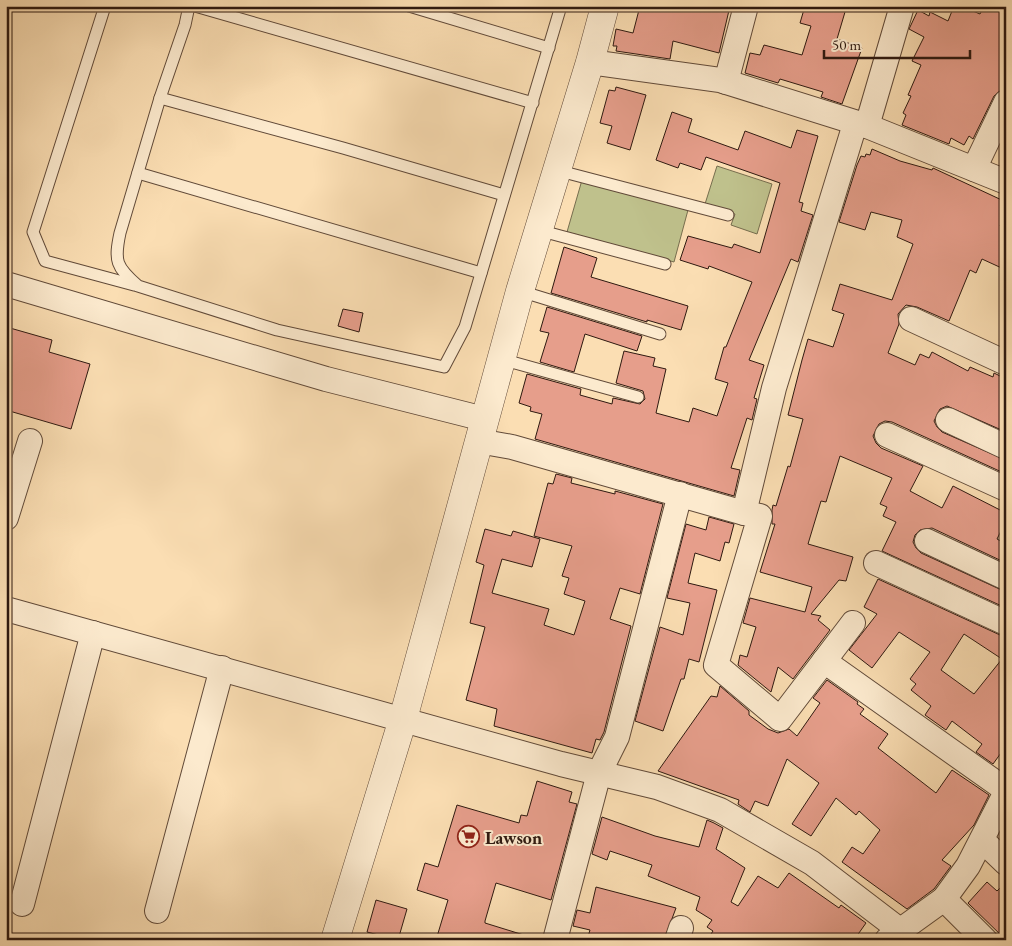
<svg xmlns="http://www.w3.org/2000/svg" width="1012" height="946" viewBox="0 0 1012 946" font-family="'EB Garamond',serif">
	<style>
		.green { fill: #bfc18c; stroke: #766d4e }
		.building { fill: #e69e8b; stroke: #2e1910; fill-rule: evenodd }
		.lines { fill: none; stroke-linecap: round; stroke-linejoin: round }
		.service-casing { stroke: #614a39; stroke-width: 13 }
		.minor-casing { stroke: #614a39; stroke-width: 26 }
		.tertiary-casing { stroke: #614a39; stroke-width: 29 }
		.service { stroke: #fceace; stroke-width: 11 }
		.minor { stroke: #fceace; stroke-width: 24 }
		.tertiary { stroke: #fceace; stroke-width: 28 }
		.labels { text-anchor: middle; dominant-baseline: central; stroke-width: 4; stroke-linejoin: round; paint-order: stroke }
		.poi-label { font-size: 18px; font-weight: bold; fill: #2e1910; stroke: #fceace; text-anchor: start }
	</style>
	<rect width="100%" height="100%" fill="#fbdeb3"/>
	<filter id="stains"><feTurbulence type="fractalNoise" baseFrequency=".004" numOctaves="4"/><feColorMatrix values="0 0 0 0 .2 0 0 0 0 .09 0 0 0 0 .02 0 0 0 .5 -.17"/></filter>
	<radialGradient id="worn" r=".72"><stop offset=".6" stop-color="#630" stop-opacity="0"/><stop offset="1" stop-color="#630" stop-opacity=".3"/></radialGradient>
	<g class="green">
		<polygon points="717,166 772,184 757,234 731,225 735,214 705,204"/>
		<polygon points="582,180 688,210 674,262 567,232"/>
	</g>
	<g class="building">
		<polygon points="640,6 730,6 719,53 673,41 670,59 616,51 617,46 613,46 616,29 633,33"/>
		<polygon points="805,6 828,6 845,12 837,39 862,48 842,104 821,97 823,92 780,79 778,83 745,73 750,53 760,55 764,45 802,55 811,26 800,23"/>
		<polygon points="954,6 961,6 980,14 984,6 1006,6 1006,83 1003,89 994,96 973,139 969,136 964,145 951,138 949,144 902,125 906,115 903,113 911,96 908,95 921,65 912,61 924,37 909,29 910,27 918,10 929,16 930,12 948,21"/>
		<polygon points="616,87 646,95 630,150 607,143 612,126 600,123 609,90 615,91"/>
		<polygon points="672,112 692,119 688,132 738,150 745,131 791,148 797,130 818,136 799,202 803,203 801,211 813,215 798,262 791,259 749,360 764,365 754,398 757,399 752,420 747,418 731,468 740,470 734,496 535,439 542,414 530,411 531,407 519,403 527,374 581,389 580,395 612,404 613,398 640,404 645,399 643,391 616,383 624,351 655,358 653,366 666,369 656,413 689,422 693,408 717,416 728,383 715,379 724,347 726,347 752,282 709,266 708,269 680,260 688,236 732,248 734,244 760,253 780,183 706,157 701,170 680,163 678,168 656,160"/>
		<polygon points="872,149 900,161 932,170 933,168 1006,202 1006,213 1000,226 1006,229 1006,270 982,259 976,273 970,270 949,321 917,307 906,305 898,314 899,324 888,353 915,365 920,354 929,358 932,352 968,371 970,367 993,377 994,373 1006,379 1006,432 947,406 940,409 934,421 937,427 942,432 1006,460 1006,474 892,422 885,421 879,424 873,436 876,443 881,448 923,466 910,491 942,508 953,486 1006,513 1006,521 997,539 1006,544 1006,563 932,528 920,530 915,535 913,542 916,548 921,553 1006,592 1006,608 882,551 896,522 883,516 887,507 880,504 892,478 840,456 826,502 821,501 808,544 853,557 846,581 839,580 811,614 821,616 818,620 830,630 793,679 778,667 771,692 738,665 740,655 747,657 756,627 743,623 750,598 805,612 812,587 760,572 775,524 772,524 772,510 773,505 776,506 788,466 790,467 803,419 788,415 802,360 808,339 833,347 844,314 832,310 840,284 892,300 913,244 897,237 902,220 871,212 865,230 839,222 857,165 861,156 865,157 866,154 870,155"/>
		<polygon points="564,247 597,258 591,277 688,306 681,330 647,320 647,322 551,293"/>
		<polygon points="547,307 642,336 637,351 585,334 574,372 540,362 549,333 540,331"/>
		<polygon points="343,309 363,313 359,332 338,326"/>
		<polygon points="10,328 52,340 49,352 90,364 71,429 6,410 6,339"/>
		<polygon points="556,474 572,478 571,483 615,494 615,491 663,504 640,594 620,588 610,619 631,626 604,732 600,740 596,739 592,753 494,726 497,709 466,700 485,627 470,623 484,565 476,562 485,529 511,536 513,531 540,539 532,567 502,559 492,593 549,609 544,625 574,635 585,601 564,594 569,578 562,576 572,546 534,536 548,483 553,484"/>
		<polygon points="709,517 734,524 729,543 725,542 720,561 695,553 688,583 717,590 699,662 689,659 684,679 681,679 663,731 635,721 660,627 683,635 690,603 667,598 686,524 706,530"/>
		<path d="M878,579L1000,635L1006,642V746L993,764L976,752L982,744L952,721L946,730L925,715L931,706L911,690L916,684L910,679L930,652L899,632L872,668L849,650L877,614L864,607ZM964,634L1002,659L974,694L941,670Z"/>
		<polygon points="827,680 858,702 857,704 864,709 860,714 888,734 878,748 936,793 952,770 989,795 974,825 942,860 951,866 934,889 907,909 842,862 852,847 863,854 880,830 859,811 856,815 836,798 811,836 792,824 819,783 787,759 768,806 755,801 750,812 738,804 739,800 658,771 711,696 717,697 720,686 749,711 749,715 768,729 778,733 789,729 797,736 820,703 813,698"/>
		<polygon points="537,781 572,792 569,802 577,804 551,900 496,883 485,921 485,923 527,936 526,940 436,940 448,900 417,890 425,863 438,867 457,805 519,823 521,815 527,816"/>
		<polygon points="602,817 655,836 699,847 707,820 714,823 723,828 716,849 745,868 731,902 738,906 758,876 778,888 789,873 839,908 841,905 866,923 854,940 707,940 713,931 707,927 712,920 696,910 700,897 648,876 652,865 610,851 607,860 592,854"/>
		<polygon points="987,882 997,891 1006,882 1006,940 968,903"/>
		<polygon points="596,887 676,908 664,940 587,940 590,930 573,926 577,910 590,913"/>
		<polygon points="376,900 407,909 398,940 367,932"/>
	</g>
	<g class="lines">
		<defs>
			<g id="service">
				<polyline points="105,6 33,232 45,261 134,285"/>
				<path d="M189,6L185,25L160,98L120,233C114,261 116,267 138,286L277,330L444,367L465,327L561,6"/>
				<polyline points="195,6 533,103"/>
				<polyline points="409,6 549,48"/>
				<polyline points="160,98 343,148 504,195"/>
				<polyline points="556,170 728,215"/>
				<polyline points="138,173 481,273"/>
				<polyline points="538,230 665,264"/>
				<polyline points="520,291 660,334"/>
				<polyline points="501,359 638,397"/>
			</g>
			<g id="minor">
				<polyline points="590,62 720,80 867,126 1006,182"/>
				<polyline points="726,82 746,6"/>
				<polyline points="867,126 902,6"/>
				<polyline points="974,169 1006,102"/>
				<polyline points="6,284 326,379 484,419"/>
				<polyline points="911,319 1006,363"/>
				<polyline points="948,420 1006,447"/>
				<polyline points="887,435 1006,489"/>
				<polyline points="478,441 512,447 744,513 774,388 855,124"/>
				<polyline points="744,513 760,516 716,665 780,719 853,623"/>
				<polyline points="6,518 30,441"/>
				<polyline points="927,541 1006,578"/>
				<polyline points="876,563 1006,623"/>
				<polyline points="6,609 561,764 657,787 720,810 812,863 901,931"/>
				<polyline points="824,661 1006,790"/>
				<polyline points="982,840 1006,863"/>
				<polyline points="944,899 985,940"/>
				<polyline points="22,904 93,633"/>
				<polyline points="157,911 222,668"/>
				<polyline points="555,940 599,773 617,737 680,494"/>
				<polyline points="677,940 681,928"/>
				<polyline points="887,940 944,899 968,866 1006,792"/>
			</g>
			<polyline id="tertiary" points="335,940 403,719 520,291 590,62 605,6"/>
		</defs>
		<use href="#service" class="service-casing"/>
		<use href="#minor" class="minor-casing"/>
		<use href="#tertiary" class="tertiary-casing"/>
		<use href="#service" class="service"/>
		<use href="#minor" class="minor"/>
		<use href="#tertiary" class="tertiary"/>
	</g>
	<defs>
		<symbol id="supermarket-ring" viewBox="-11 -11 22 22"><circle r="9.5" fill="#fceace" stroke="#8f2418" stroke-width="1.5"/><path d="M-6-5.5h2.5l.6 2H6L4.5 2H-2.5L-4.4-4H-6ZM-1.5 3.2a1.3 1.3 0 1 0 .1 0ZM3 3.2a1.3 1.3 0 1 0 .1 0Z" fill="#8f2418"/></symbol>
	</defs>
	<g fill-rule="evenodd">
		<use href="#supermarket-ring" x="456" y="824" width="25" height="25"/>
	</g>
	<g class="labels">
		<g class="poi-label">
			<text x="485" y="837">Lawson</text>
		</g>
	</g>
	<rect width="1012" height="946" fill="none" stroke="#fbdeb3" stroke-width="25"/>
	<rect x="8" y="8" width="997" height="931" fill="none" stroke="#2e1910" stroke-width="2.5"/>
	<rect x="12" y="12" width="987" height="921" fill="none" stroke="#2e1910"/>
	<path d="M824 50v8h146v-8" fill="none" stroke="#2e1910" stroke-width="2.5"/>
	<text x="832" y="50" font-size="15" fill="#2e1910" stroke="#fceace" stroke-width="4" paint-order="stroke">50 m</text>
	<rect width="100%" height="100%" filter="url(#stains)"/>
	<rect width="100%" height="100%" fill="url(#worn)"/>
</svg>
